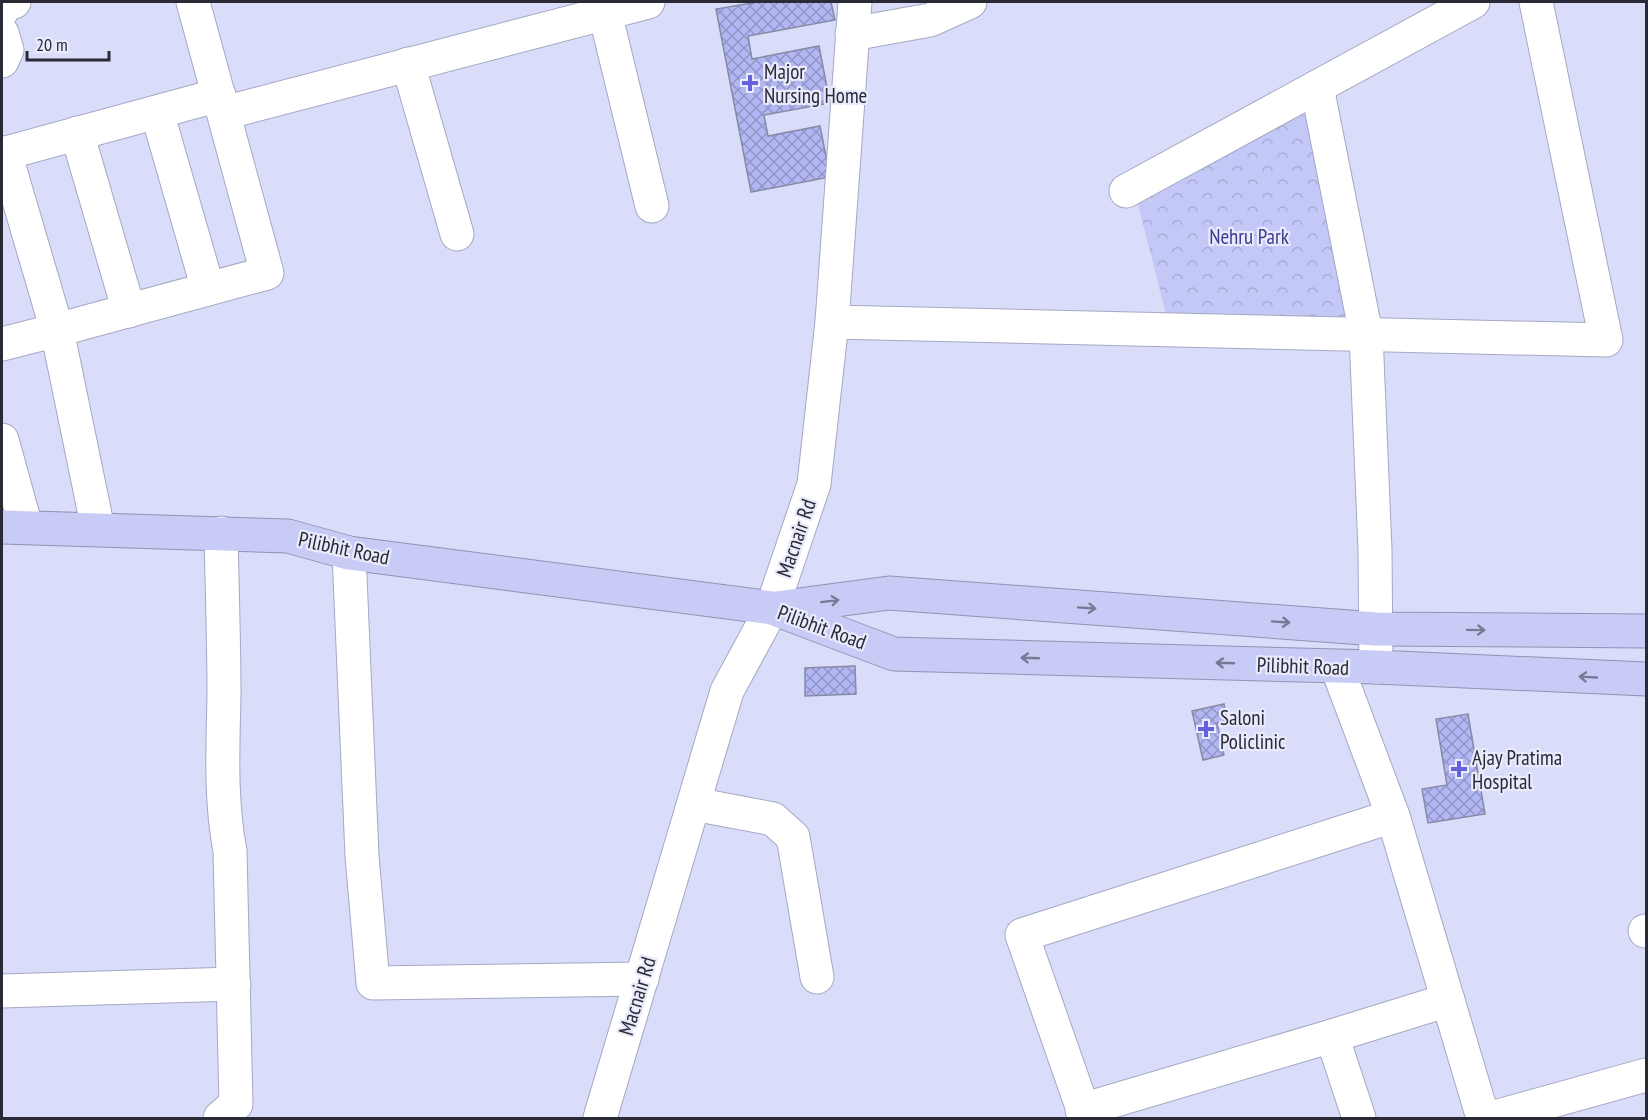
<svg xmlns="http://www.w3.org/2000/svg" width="1648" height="1120" viewBox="0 0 1648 1120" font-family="'PT Sans Narrow',sans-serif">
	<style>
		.park { fill: url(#park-crowns) }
		.building { fill: url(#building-cross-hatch); stroke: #878aa4; stroke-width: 1.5 }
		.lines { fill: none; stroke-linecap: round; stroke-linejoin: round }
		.minor-casing { stroke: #a5a8c3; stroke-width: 35 }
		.highway-casing { stroke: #9093b2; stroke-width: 35 }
		.minor { stroke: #fff; stroke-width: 33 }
		.highway { stroke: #c7cbf5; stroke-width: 33 }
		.oneway { stroke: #787a95 }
		.poi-dot { fill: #6662db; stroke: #e9ebfc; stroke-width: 2 }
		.labels { text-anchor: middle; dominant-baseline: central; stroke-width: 4.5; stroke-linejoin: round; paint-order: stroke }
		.poi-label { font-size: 21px; fill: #292a35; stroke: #e9ebfc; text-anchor: start }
		.park-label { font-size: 21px; fill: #3e3a90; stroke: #e9ebfc }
		.street-label { font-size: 21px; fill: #292a35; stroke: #e9ebfc }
	</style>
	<defs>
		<pattern id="park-crowns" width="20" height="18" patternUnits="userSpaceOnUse" patternTransform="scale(1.5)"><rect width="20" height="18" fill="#c3c8f7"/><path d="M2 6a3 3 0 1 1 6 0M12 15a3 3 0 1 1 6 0" fill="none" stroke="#a8acd4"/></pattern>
		<pattern id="building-cross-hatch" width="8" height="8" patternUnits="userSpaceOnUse" patternTransform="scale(1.5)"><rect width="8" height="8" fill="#b2b7f4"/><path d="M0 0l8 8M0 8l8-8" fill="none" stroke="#9195c6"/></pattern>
	</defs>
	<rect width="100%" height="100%" fill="#daddf9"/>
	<polygon class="park" points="1308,106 1356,326 1167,318 1137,200"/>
	<g class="building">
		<polygon points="758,2 831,2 835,20 748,36 752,59 819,46 830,103 764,115 768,136 820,126 830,177 751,192 716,9"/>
		<polygon points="855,666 856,694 805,696 805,668"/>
		<polygon points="1224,704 1227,721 1217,723 1224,755 1203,760 1192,711"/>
		<polygon points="1468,714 1485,814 1428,823 1422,789 1447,785 1436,719"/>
	</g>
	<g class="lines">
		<defs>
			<g id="minor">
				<polyline points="2,11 4,5 14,2"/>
				<polyline points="605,13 652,206"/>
				<polyline points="2,33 7,50 2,61"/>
				<polyline points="852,34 930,20 970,2"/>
				<polyline points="408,64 457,234"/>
				<polyline points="1317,87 1366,334 1375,550 1376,667"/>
				<polyline points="157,112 208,289"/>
				<polyline points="224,113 648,2"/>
				<polyline points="77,133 129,311"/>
				<polyline points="2,154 219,95"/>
				<polyline points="1126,191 1473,2"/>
				<polyline points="832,322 1606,340 1536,2"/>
				<polyline points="2,344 57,330 5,153"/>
				<polyline points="2,440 26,527"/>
				<polyline points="98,529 57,330 267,273 193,2"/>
				<polyline points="349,553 362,856 373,983 642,979"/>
				<polyline points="1337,667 1393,816 1483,1118"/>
				<polyline points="694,804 773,819 793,837 817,977"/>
				<polyline points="1645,931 1646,931"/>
				<polyline points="2,991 234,984"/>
				<polyline points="1332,1036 1448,1000"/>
				<polyline points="1082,1110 1332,1036 1359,1118"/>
				<path d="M220,1118L236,1104L230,851C220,799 223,747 224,695C224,641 222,587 221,533"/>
				<polyline points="600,1118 727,691 772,608 814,484 832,322 855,2"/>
				<polyline points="1086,1118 1022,935 1393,816"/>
				<polyline points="1491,1118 1646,1075"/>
			</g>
			<g id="highway">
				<polyline points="2,527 288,536 349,553 772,608 894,654 1376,667 1646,679"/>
				<polyline points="776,608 889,593 1376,629 1646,631"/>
			</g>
		</defs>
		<use href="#minor" class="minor-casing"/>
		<use href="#highway" class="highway-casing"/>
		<use href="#minor" class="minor"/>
		<use href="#highway" class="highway"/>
	</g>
	<defs><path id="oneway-shaft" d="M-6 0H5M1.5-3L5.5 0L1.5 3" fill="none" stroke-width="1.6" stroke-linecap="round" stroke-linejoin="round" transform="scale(1.5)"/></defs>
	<g class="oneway">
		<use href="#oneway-shaft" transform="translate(830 601) rotate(-7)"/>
		<use href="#oneway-shaft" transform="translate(1087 608) rotate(4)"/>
		<use href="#oneway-shaft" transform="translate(1281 622) rotate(4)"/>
		<use href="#oneway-shaft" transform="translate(1476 630) rotate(1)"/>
		<use href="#oneway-shaft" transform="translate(1030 658) rotate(-178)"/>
		<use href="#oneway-shaft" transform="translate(1225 663) rotate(-178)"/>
		<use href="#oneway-shaft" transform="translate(1588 677) rotate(-177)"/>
	</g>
	<g class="poi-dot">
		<path d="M747 74h6v6h6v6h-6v6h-6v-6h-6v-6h6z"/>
		<path d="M1203 720h6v6h6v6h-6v6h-6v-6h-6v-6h6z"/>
		<path d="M1456 760h6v6h6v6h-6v6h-6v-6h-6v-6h6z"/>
	</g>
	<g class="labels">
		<g class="poi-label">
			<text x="764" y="71">Major<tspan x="764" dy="24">Nursing Home</tspan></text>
			<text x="1220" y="717">Saloni<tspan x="1220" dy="24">Policlinic</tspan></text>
			<text x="1472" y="757">Ajay Pratima<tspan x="1472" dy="24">Hospital</tspan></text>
		</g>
		<g class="park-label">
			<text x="1249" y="236">Nehru Park</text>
		</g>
		<g class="street-label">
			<text transform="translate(796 538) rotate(-71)">Macnair Rd</text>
			<text transform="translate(344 548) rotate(12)">Pilibhit Road</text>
			<text transform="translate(822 627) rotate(20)">Pilibhit Road</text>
			<text transform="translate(1303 666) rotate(2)">Pilibhit Road</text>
			<text transform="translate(637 996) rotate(-73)">Macnair Rd</text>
		</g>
	</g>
	<rect width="1648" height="1120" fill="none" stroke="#292a35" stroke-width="6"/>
	<path d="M27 51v9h82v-9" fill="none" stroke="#292a35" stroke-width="3"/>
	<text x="36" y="51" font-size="18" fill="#292a35" stroke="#e9ebfc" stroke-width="4.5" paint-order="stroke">20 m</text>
</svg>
